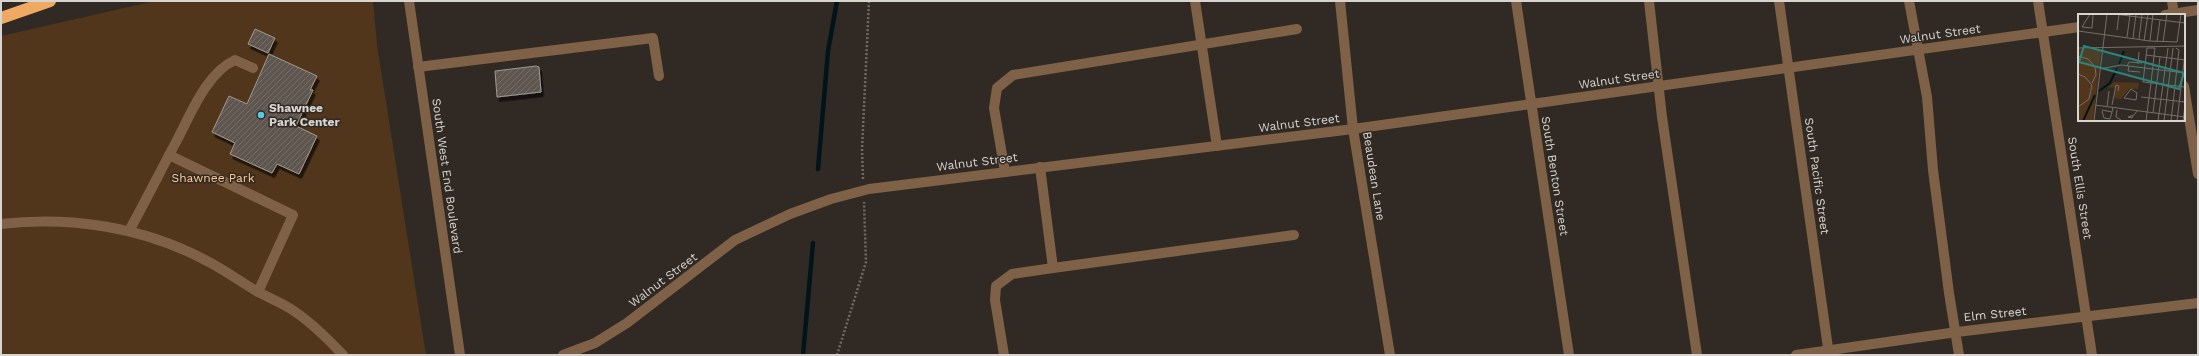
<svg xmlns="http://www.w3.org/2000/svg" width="2199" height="356" viewBox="0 0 2199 356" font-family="'Work Sans',sans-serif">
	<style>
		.green { fill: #51361b }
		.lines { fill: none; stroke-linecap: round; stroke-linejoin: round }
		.stream { stroke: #00141a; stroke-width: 4.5 }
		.building { fill: url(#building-hatch); stroke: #a09890; filter: url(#shadow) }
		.path { stroke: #706a65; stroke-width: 2.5; stroke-dasharray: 2 2; stroke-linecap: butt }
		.minor { stroke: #7e6146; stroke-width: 10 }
		.highway { stroke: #efa962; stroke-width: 12 }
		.poi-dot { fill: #57c9e3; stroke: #312a24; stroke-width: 1.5 }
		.labels { text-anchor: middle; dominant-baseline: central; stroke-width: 3; stroke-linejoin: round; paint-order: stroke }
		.street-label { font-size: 12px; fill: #d8d4d0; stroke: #312a24 }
		.poi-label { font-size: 12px; font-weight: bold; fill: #d8d4d0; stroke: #312a24; text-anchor: start }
		.park-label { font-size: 12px; fill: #ffc995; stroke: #312a24 }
		.inset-river { fill: none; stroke: #00141a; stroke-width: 2 }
		.inset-road { fill: none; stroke: #746e69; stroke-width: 1 }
		.view { fill: #2d847d; fill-opacity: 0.15; stroke: #2d847d; stroke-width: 2 }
		.inset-edge { fill: none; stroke: #d8d4d0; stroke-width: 2 }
	</style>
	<defs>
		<pattern id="building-hatch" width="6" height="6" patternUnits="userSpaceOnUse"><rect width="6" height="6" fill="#5f5750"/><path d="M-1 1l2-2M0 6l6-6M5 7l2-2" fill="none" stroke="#756e68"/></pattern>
		<filter id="shadow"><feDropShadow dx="2.5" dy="4.5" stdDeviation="0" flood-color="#0009"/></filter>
	</defs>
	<rect width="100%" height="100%" fill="#312a24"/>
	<polygon class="green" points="155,1 373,1 377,45 426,355 1,355 1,36"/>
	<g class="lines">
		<g class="stream">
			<polyline points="818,169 828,51 837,1"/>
			<polyline points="803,355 813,243"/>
		</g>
	</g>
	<g class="building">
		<polygon points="255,29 275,38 268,53 248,44"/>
		<polygon points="269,54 317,76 310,90 313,90 296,126 317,136 299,174 277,164 272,173 230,154 235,143 212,132 229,96 247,104"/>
		<polygon points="536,66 539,67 541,92 497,97 495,71"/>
	</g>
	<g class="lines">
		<g class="path">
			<polyline points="863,179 862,149 869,1"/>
			<polyline points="837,355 866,262 864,202"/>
		</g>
		<g class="minor">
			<polyline points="409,1 460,355"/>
			<polyline points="1195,1 1217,146"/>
			<polyline points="1340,1 1353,129 1390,355"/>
			<polyline points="1516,1 1569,355"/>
			<polyline points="1649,1 1662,117 1697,355"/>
			<polyline points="1779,1 1829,355"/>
			<polyline points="1909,1 1927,97 1933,170 1949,293 1959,355"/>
			<polyline points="2038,1 2092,355"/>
			<polyline points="2172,1 2174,15"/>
			<polyline points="2165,15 2198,10"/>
			<polyline points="418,67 653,38 659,76"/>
			<polyline points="2184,86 2198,174"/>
			<polyline points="169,155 293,215 258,292"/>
			<polyline points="1040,167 1053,268 1294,235"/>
			<polyline points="1005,172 994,108 997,88 1013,75 1297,29"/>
			<path d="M1,224C71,216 144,227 207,261C223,269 238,280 253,289C266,297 281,302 294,311C312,323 328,339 343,355"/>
			<path d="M129,231C145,202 160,172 176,142C190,116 206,73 235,60L253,68"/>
			<polyline points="563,355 595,343 627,323 735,240 790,214 831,199 869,189 1353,129 2079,27"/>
			<polyline points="1004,355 995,300 996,286 1012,274 1053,268"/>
			<polyline points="1796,355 1957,332 2198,303"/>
		</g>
		<polyline class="highway" points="1,18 50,1"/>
	</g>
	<circle class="poi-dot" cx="261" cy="115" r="4"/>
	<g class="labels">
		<g class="street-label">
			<text transform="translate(1940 34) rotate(-8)">Walnut Street</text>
			<text transform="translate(1619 79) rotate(-8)">Walnut Street</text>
			<text transform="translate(1299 123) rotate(-7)">Walnut Street</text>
			<text transform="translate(977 162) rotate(-7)">Walnut Street</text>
			<text transform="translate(447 176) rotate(82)">South West End Boulevard</text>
			<text transform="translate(1374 176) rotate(81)">Beaudean Lane</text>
			<text transform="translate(1555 176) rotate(81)">South Benton Street</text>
			<text transform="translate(1817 176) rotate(82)">South Pacific Street</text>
			<text transform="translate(2080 188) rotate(81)">South Ellis Street</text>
			<text transform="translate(663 280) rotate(-37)">Walnut Street</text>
			<text transform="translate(1995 314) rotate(-6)">Elm Street</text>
		</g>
		<g class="poi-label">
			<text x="269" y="108">Shawnee<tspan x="269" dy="14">Park Center</tspan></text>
		</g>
		<g class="park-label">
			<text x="213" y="178">Shawnee Park</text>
		</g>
	</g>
	<g transform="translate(2078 14)">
		<rect width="107" height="107" fill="#312a24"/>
		<path d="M0,35L23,36L15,107H0ZM36,68L61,69L60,75H51L43,85L36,84L37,74L30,73Z" fill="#51361b"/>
		<path class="inset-river" d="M41,50L46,37M21,77L32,69L39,54M5,107L17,81"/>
		<path class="inset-road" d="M12,0L4,13L14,14L15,1M36,0L107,9M39,16L41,0M0,17L72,27L99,28L103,0M49,23L52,1M55,24L58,0M61,25L64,0M66,27L70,0M72,27L75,0M79,28L82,6M85,28L89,0M0,34L107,32M68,41L107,46M0,42L10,45L17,53L18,61L14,69M60,50L61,38M49,52L51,48L64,49M51,52L50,57L62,58M22,55L43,51L107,59M0,60L7,63L14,71L11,85L0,93M53,75L59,79L58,86L46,84ZM63,83L107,88M17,91L107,103M34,91L38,71L41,72L40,77M29,93L31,77M24,96L34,98L35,93M39,96L38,103L43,106M24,97L26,104L32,105L34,98M75,99L82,43M55,102L54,104L50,103L56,101L59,97M16,107L29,0M68,107L71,84L73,69L76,42L77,34H69L65,68H66L73,69L85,70L91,71L107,73M80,107L90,34M86,107L95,34M93,107L101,36L98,34M99,107L107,40M105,107L107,91"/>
		<path class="view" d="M6,32L106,59L101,75L1,48Z"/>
		<rect width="107" height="107" class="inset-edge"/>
	</g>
	<rect width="2199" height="356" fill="none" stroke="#d8d4d0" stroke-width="4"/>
</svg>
